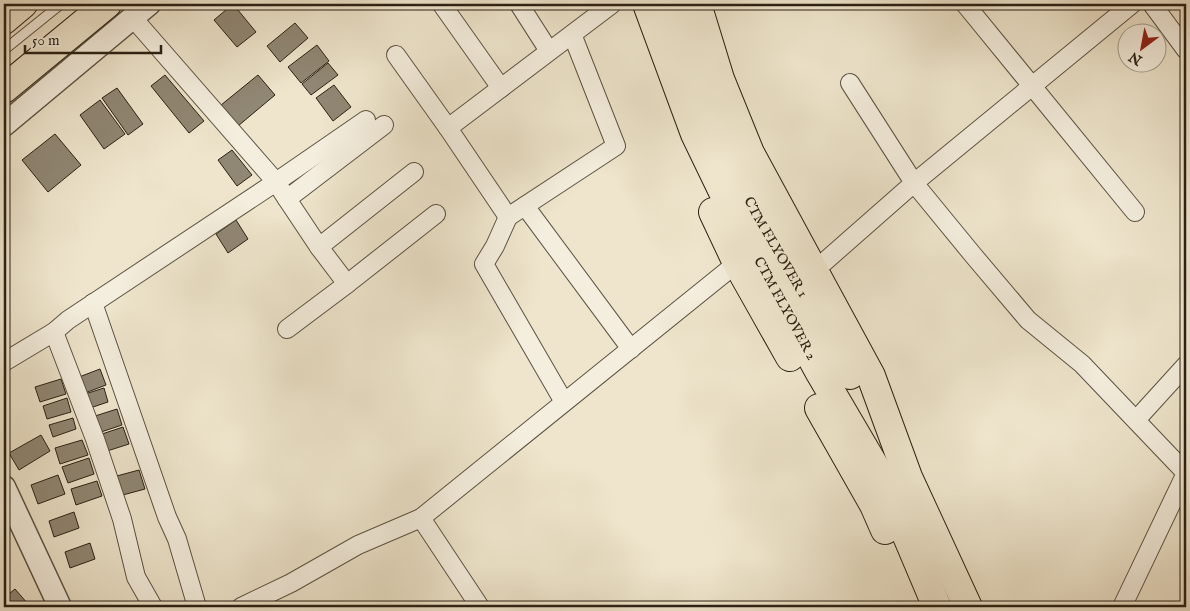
<svg xmlns="http://www.w3.org/2000/svg" width="1190" height="611" viewBox="0 0 1190 611" font-family="'IM FELL English',serif">
	<style>
		.building { fill: #908774; stroke: #2b2114 }
		.lines { fill: none; stroke-linecap: round; stroke-linejoin: round }
		.service-casing { stroke: #5c5242; stroke-width: 11 }
		.minor-casing { stroke: #5c5242; stroke-width: 20 }
		.tertiary-casing { stroke: #5c5242; stroke-width: 25 }
		.primary-casing { stroke: #2b2114; stroke-width: 30 }
		.service { stroke: #f4eede; stroke-width: 9 }
		.minor { stroke: #f4eede; stroke-width: 18 }
		.tertiary { stroke: #f4eede; stroke-width: 22 }
		.primary { stroke: #eee5cc; stroke-width: 28 }
		.labels { text-anchor: middle; dominant-baseline: central; stroke-width: 4.5; stroke-linejoin: round; paint-order: stroke }
		.street-label { font-size: 14px; fill: #2b2114; stroke: #f4eede }
	</style>
	<rect width="100%" height="100%" fill="#eee5cc"/>
	<filter id="stains"><feTurbulence type="fractalNoise" baseFrequency=".004" numOctaves="4"/><feColorMatrix values="0 0 0 0 .2 0 0 0 0 .09 0 0 0 0 .02 0 0 0 .5 -.17"/></filter>
	<radialGradient id="worn" r=".72"><stop offset=".6" stop-color="#630" stop-opacity="0"/><stop offset="1" stop-color="#630" stop-opacity=".3"/></radialGradient>
	<g class="building">
		<polygon points="233,4 256,32 237,47 214,20"/>
		<polygon points="295,23 308,38 280,62 267,46"/>
		<polygon points="317,45 329,61 301,83 288,67"/>
		<polygon points="328,63 338,75 311,95 302,84"/>
		<polygon points="165,75 204,121 189,133 151,86"/>
		<polygon points="258,75 275,95 238,126 221,105"/>
		<polygon points="334,85 351,107 333,121 316,98"/>
		<polygon points="117,88 143,124 128,135 102,98"/>
		<polygon points="100,100 125,134 104,149 80,115"/>
		<polygon points="55,134 81,165 48,192 22,160"/>
		<polygon points="232,150 252,175 237,186 218,160"/>
		<polygon points="236,220 248,239 228,253 216,234"/>
		<polygon points="100,369 106,385 85,393 79,377"/>
		<polygon points="61,379 66,394 40,402 35,387"/>
		<polygon points="104,388 108,402 90,408 85,394"/>
		<polygon points="67,398 71,412 47,419 43,406"/>
		<polygon points="117,409 122,425 98,433 92,417"/>
		<polygon points="73,418 76,429 53,437 49,425"/>
		<polygon points="123,427 129,444 104,452 99,435"/>
		<polygon points="41,435 50,451 19,470 9,453"/>
		<polygon points="82,440 88,455 60,464 55,448"/>
		<polygon points="89,458 94,474 68,483 62,467"/>
		<polygon points="139,470 145,489 119,496 113,477"/>
		<polygon points="58,475 65,494 38,504 31,485"/>
		<polygon points="97,481 102,496 76,505 71,489"/>
		<polygon points="74,512 79,528 54,537 49,521"/>
		<polygon points="90,543 95,559 70,568 65,552"/>
		<polygon points="15,589 28,604 23,607 4,607 4,598"/>
	</g>
	<g class="lines">
		<defs>
			<polyline id="service" points="4,50 61,4"/>
			<g id="minor">
				<polyline points="519,4 549,51"/>
				<polyline points="965,4 1135,212"/>
				<polyline points="1152,4 1186,50"/>
				<polyline points="443,6 501,88"/>
				<polyline points="133,18 276,182 366,120"/>
				<polyline points="572,34 616,146 508,217 448,128 612,4"/>
				<polyline points="396,55 448,128"/>
				<polyline points="850,83 914,183 973,255 1028,320 1082,364 1186,473 1122,607"/>
				<polyline points="287,199 319,247 414,172"/>
				<polyline points="525,206 631,349"/>
				<polyline points="508,217 495,246 484,264 564,402"/>
				<polyline points="814,271 914,183 1132,4"/>
				<polyline points="347,284 436,214"/>
				<polyline points="93,303 167,517 177,539 197,607"/>
				<polyline points="287,329 347,284 319,247"/>
				<polyline points="54,332 95,439 122,519 136,577 153,607"/>
				<polyline points="4,362 54,332 68,320 276,182 287,199 384,125"/>
				<polyline points="1136,420 1186,365"/>
				<polyline points="241,607 291,583 358,545 421,518"/>
				<polyline points="480,607 421,518 737,263"/>
			</g>
			<g id="tertiary">
				<polyline points="4,125 149,4"/>
				<polyline points="4,487 60,607"/>
			</g>
			<g id="primary">
				<path id="s1" d="M647,4L695,134L736,219L820,373L884,482L937,607"/>
				<path id="s2" d="M672,4L720,140L755,213L850,375"/>
				<polyline points="697,4 720,79 750,153 871,376 908,477 968,607"/>
				<polyline points="4,20 23,4"/>
				<polyline points="4,89 107,4"/>
				<polyline points="713,212 737,263 790,357"/>
				<polyline points="819,408 874,505 885,530"/>
			</g>
		</defs>
		<use href="#service" class="service-casing"/>
		<use href="#minor" class="minor-casing"/>
		<use href="#tertiary" class="tertiary-casing"/>
		<use href="#primary" class="primary-casing"/>
		<use href="#service" class="service"/>
		<use href="#minor" class="minor"/>
		<use href="#tertiary" class="tertiary"/>
		<use href="#primary" class="primary"/>
	</g>
	<g class="labels">
		<g class="street-label">
			<text stroke="none"><textPath href="#s2" startOffset="265">CTM FLYOVER 1</textPath></text>
			<text stroke="none"><textPath href="#s1" startOffset="335">CTM FLYOVER 2</textPath></text>
		</g>
	</g>
	<rect width="1190" height="611" fill="none" stroke="#eee5cc" stroke-width="20"/>
	<rect x="5" y="5" width="1180" height="601" fill="none" stroke="#2b2114" stroke-width="2.5"/>
	<rect x="10" y="10" width="1170" height="591" fill="none" stroke="#2b2114"/>
	<g transform="translate(1142 48) rotate(212)"><circle r="24" fill="#f4eede" stroke="#a49c8d"/>
	<path d="M0-4L9 19L0 12L-9 19Z" fill="#8f2418"/>
	<text y="-8" font-size="14" font-weight="bold" text-anchor="middle" fill="#2b2114">N</text>
	</g>
	<path d="M25 45v8h136v-8" fill="none" stroke="#2b2114" stroke-width="2.5"/>
	<text x="32" y="45" font-size="15" fill="#2b2114" stroke="#f4eede" stroke-width="4" paint-order="stroke">50 m</text>
	<rect width="100%" height="100%" filter="url(#stains)"/>
	<rect width="100%" height="100%" fill="url(#worn)"/>
</svg>
